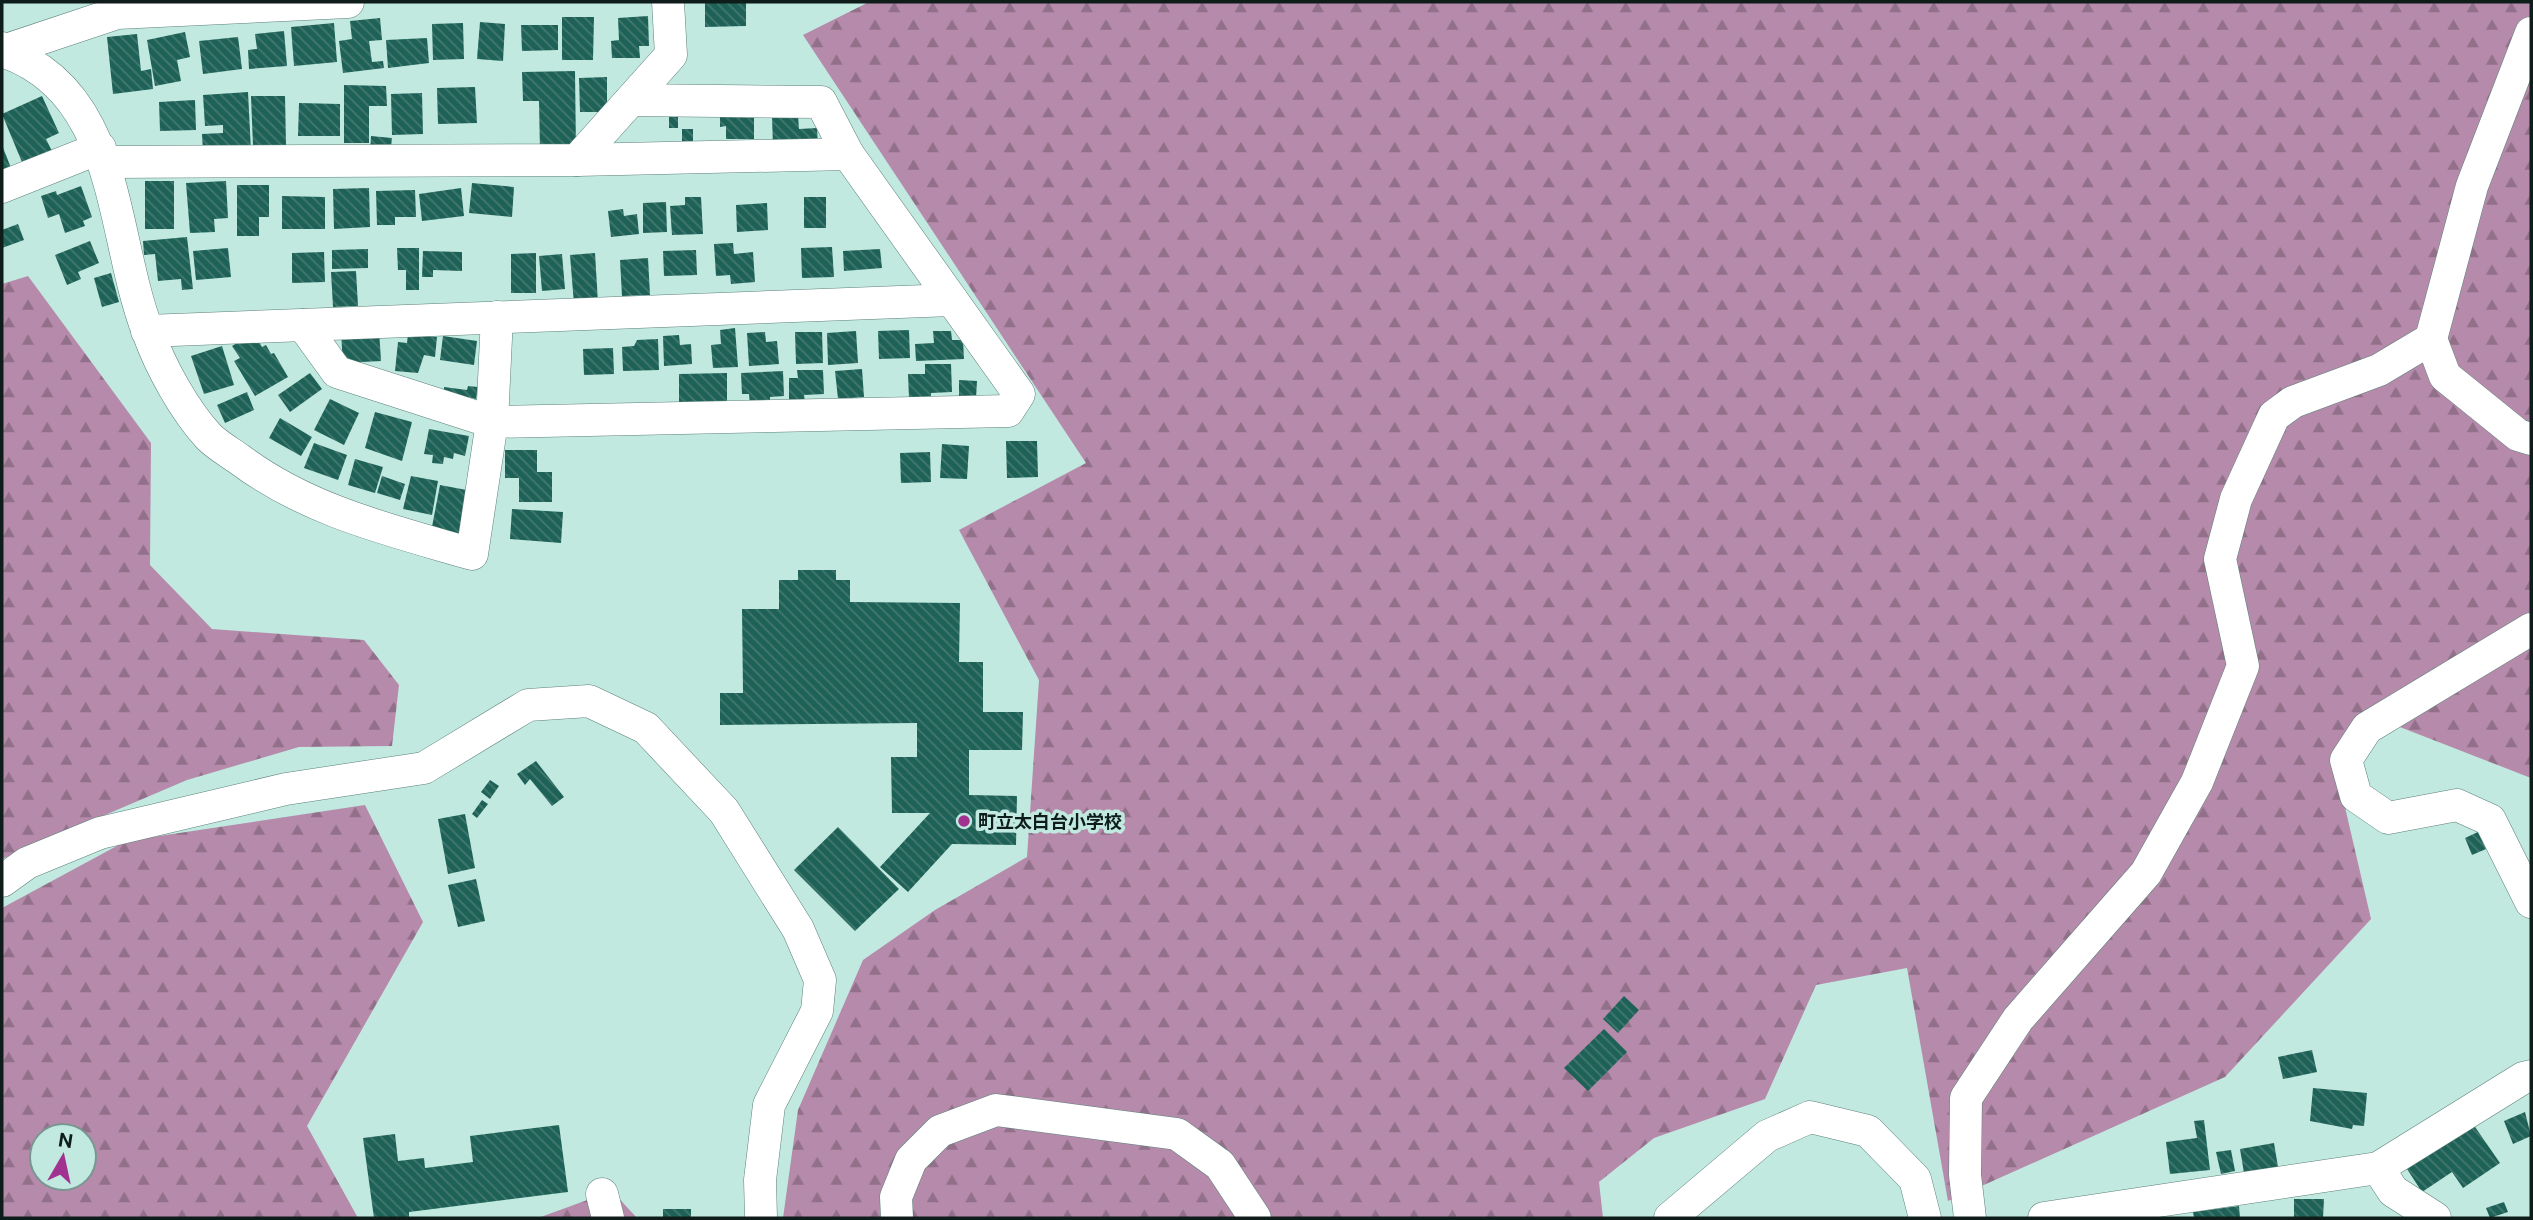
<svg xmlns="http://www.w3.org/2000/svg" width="2533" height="1220" viewBox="0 0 2533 1220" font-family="'Public Sans','Noto Sans JP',sans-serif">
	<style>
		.forest { fill: url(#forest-firs); fill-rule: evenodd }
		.building { fill: url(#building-back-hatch) }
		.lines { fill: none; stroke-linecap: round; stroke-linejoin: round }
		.minor-casing { stroke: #5c8179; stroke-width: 33 }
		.minor { stroke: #fff; stroke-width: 32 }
		.poi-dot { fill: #a1328f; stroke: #c1e9e0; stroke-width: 2.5 }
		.labels { text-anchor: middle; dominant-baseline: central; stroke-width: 7; stroke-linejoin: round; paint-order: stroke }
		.poi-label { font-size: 18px; font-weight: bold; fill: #0e1d1a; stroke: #c1e9e0; text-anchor: start }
	</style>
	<defs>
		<pattern id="forest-firs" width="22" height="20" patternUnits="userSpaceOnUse" patternTransform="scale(1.75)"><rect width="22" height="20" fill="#b68aab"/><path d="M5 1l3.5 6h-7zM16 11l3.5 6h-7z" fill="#92708a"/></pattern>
		<pattern id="building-back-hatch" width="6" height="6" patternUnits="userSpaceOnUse" patternTransform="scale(1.75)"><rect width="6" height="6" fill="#1e6257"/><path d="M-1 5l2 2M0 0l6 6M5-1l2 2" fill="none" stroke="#447870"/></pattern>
	</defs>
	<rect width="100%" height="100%" fill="#c1e9e0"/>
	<g class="forest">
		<polygon points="869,2 2531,2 2531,778 2369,715 2334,760 2371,919 2225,1077 1948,1201 1907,968 1816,985 1765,1099 1654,1138 1599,1182 1603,1218 783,1218 798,1110 863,960 935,910 1027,857 1039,680 959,530 1086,463 803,35"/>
		<polygon points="28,276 151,443 150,565 212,629 364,640 399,685 392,746 299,747 187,780 2,859 2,284"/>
		<path d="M365,805L423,922L307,1126L358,1218H2V908L126,841ZM42,1136H84V1178H42Z"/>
		<polygon points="612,1191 637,1218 538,1218"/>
	</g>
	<g class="building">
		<polygon points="705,2 746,2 746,26 705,27"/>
		<polygon points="648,16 649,46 639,46 640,58 612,58 611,41 619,40 618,18"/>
		<polygon points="562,17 594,17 593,60 562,60"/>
		<polygon points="380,18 382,40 369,41 372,62 383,61 384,68 343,73 339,41 352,39 350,21"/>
		<polygon points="480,22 505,24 503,61 477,59"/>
		<polygon points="334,23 337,62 294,66 291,27"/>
		<polygon points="463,23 464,59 433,60 432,24"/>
		<polygon points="521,25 558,25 558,50 522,51"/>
		<polygon points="284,31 287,66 249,69 248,50 257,49 255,34"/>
		<polygon points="185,32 190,57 177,60 181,81 155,86 147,40"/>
		<polygon points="137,34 141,71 151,69 153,89 113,94 107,37"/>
		<polygon points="238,37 242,69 203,74 199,41"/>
		<polygon points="427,38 429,63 388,68 386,40"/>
		<polygon points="575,71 576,151 540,151 539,101 523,101 522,72"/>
		<polygon points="607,77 607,112 580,112 579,78"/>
		<polygon points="344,85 386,86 387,106 369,106 369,143 344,143"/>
		<polygon points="475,87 477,123 438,124 437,88"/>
		<polygon points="248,92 251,151 203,153 202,134 223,133 223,125 205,126 203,95"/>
		<polygon points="422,93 423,134 392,135 391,94"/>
		<polygon points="42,96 59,133 46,139 53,153 24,167 2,114"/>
		<polygon points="251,96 285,96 286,145 253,146"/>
		<polygon points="195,100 196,130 160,131 159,102"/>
		<polygon points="299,103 340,104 340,136 298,136"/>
		<polygon points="720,113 754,113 754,139 726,139 726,126 720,127"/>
		<rect x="669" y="114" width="9" height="14"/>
		<polygon points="798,115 799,129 817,128 818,146 773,148 772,116"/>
		<polygon points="682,129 693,129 693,146 682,147"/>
		<polygon points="371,136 392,138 390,156 370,154"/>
		<polygon points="2,145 11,168 2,172"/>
		<rect x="145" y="181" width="29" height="48"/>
		<polygon points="226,181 228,218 214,219 215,232 190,233 186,183"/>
		<polygon points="472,183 514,187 512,217 469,213"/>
		<polygon points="237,185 269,185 269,217 259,217 259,236 237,236"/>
		<polygon points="81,186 92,217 83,221 85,226 65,233 59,214 48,218 41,196 56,191 57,195"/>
		<polygon points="369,188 370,227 334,229 333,189"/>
		<polygon points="461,188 464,216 422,221 419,194"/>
		<polygon points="415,190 416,217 395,217 395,225 377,225 376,191"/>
		<polygon points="282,196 325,197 325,229 282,229"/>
		<polygon points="685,197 701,197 703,234 672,235 670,206 685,205"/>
		<rect x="804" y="197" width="22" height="31"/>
		<polygon points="666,202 667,232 643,233 643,203"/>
		<polygon points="767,203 768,230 737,232 736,205"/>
		<polygon points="623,209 624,216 637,214 639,234 611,237 608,211"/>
		<polygon points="18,224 24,240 2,248 2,230"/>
		<polygon points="187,237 193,289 182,290 181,279 158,281 155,254 144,255 143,241"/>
		<polygon points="90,241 99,263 78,272 81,279 67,285 55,255"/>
		<polygon points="733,243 734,254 753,252 755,282 731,284 730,275 716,276 714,244"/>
		<polygon points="832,247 834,277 802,278 801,248"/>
		<polygon points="228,248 231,277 196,280 193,251"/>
		<polygon points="397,248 419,248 419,290 406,290 406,270 398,270"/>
		<polygon points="368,249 368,268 332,269 332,250"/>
		<polygon points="880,249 882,268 844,271 843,251"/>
		<polygon points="696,250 697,275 664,276 663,251"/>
		<polygon points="423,251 462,252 462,271 433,270 433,277 422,277"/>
		<polygon points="324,252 325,282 292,283 292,253"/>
		<polygon points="536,253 536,293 511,293 511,254"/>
		<polygon points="595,253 598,303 574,304 570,255"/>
		<polygon points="562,254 565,289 542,291 539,256"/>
		<polygon points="648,258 650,295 622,296 620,260"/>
		<polygon points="356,271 358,306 333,307 331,272"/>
		<polygon points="111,273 119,302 102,307 94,278"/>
		<polygon points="735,328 738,367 713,368 711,345 721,344 720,330"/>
		<polygon points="379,330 381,361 343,363 341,333"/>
		<polygon points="909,330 910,358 879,359 878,331"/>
		<polygon points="856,331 858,363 828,365 827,333"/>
		<polygon points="933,331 951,331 952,340 963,340 964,359 916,361 915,344 934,343"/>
		<polygon points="765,332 766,342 777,341 779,364 749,366 747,333"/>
		<polygon points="795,332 822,332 823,363 796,364"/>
		<polygon points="254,333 262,347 266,345 271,354 274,353 288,377 255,396 234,361 240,358 232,346"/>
		<polygon points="408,334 437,337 435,357 424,355 418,373 395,371 398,342 407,343"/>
		<polygon points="679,335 680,345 691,344 692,364 664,366 663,336"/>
		<polygon points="443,336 477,341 474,365 440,360"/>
		<polygon points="658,339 659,370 623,371 622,347 634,346 637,340"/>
		<polygon points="222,346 234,385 204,394 191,356"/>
		<polygon points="613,348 614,374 584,375 583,349"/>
		<polygon points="925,364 951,364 952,392 931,393 931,398 909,398 908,374 925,374"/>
		<polygon points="862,369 864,397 838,399 835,371"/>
		<polygon points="797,370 823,370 824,394 804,395 805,402 789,402 789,378 798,378"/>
		<polygon points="783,371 784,396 770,397 770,404 750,405 749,394 742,394 741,373"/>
		<polygon points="310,373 322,389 290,412 278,395"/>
		<polygon points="727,373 727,402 679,403 679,374"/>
		<polygon points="959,380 977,381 976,398 959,398"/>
		<polygon points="468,386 478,387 476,399 444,392 444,387 467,390"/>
		<polygon points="247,392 254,410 225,423 217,405"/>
		<polygon points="330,399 359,413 344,445 314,430"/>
		<polygon points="375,412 412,422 402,461 365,448"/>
		<polygon points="280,418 312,437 301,456 269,438"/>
		<polygon points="429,429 469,436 465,456 454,453 453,459 444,457 443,464 432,463 433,455 424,454"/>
		<polygon points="1006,441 1037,441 1038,477 1007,478"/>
		<polygon points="314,443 347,455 338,480 304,468"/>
		<polygon points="942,444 969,446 967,479 940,478"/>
		<polygon points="505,450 537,450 537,472 552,472 552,502 519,502 519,478 505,478"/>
		<polygon points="930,452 931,482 901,483 900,453"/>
		<polygon points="355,459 383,467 375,493 348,485"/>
		<polygon points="382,476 405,484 400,500 377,493"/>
		<polygon points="411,476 438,481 432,515 403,509"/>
		<polygon points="440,485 472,491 466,522 461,521 458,537 431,532"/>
		<polygon points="512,509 563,512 561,543 510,539"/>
		<polygon points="798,570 836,570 836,580 850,580 850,602 960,603 959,662 983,662 983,712 1023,712 1022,750 969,750 969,795 1017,796 1016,845 952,844 908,892 880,867 930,813 892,813 891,757 917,757 917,723 720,725 720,693 743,693 742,609 779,609 779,580 798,580"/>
		<polygon points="536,761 564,797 552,806 530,779 525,785 517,774"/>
		<polygon points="490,780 499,786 490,799 481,792"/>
		<polygon points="482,800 488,804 477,818 472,814"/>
		<polygon points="465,814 475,868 448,874 438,819"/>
		<polygon points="838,827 899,889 855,931 794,870"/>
		<polygon points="2478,832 2486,849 2472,855 2465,838"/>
		<polygon points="476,879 485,921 458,927 448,885"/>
		<polygon points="1624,996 1639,1010 1618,1033 1603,1019"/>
		<polygon points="1604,1029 1627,1052 1588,1091 1564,1068"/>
		<polygon points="2312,1050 2317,1072 2283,1079 2278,1057"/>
		<polygon points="2313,1088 2367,1093 2364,1126 2353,1125 2352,1129 2310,1121"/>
		<polygon points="2525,1112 2531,1136 2513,1144 2504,1121"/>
		<polygon points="2204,1120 2210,1170 2170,1174 2166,1142 2197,1138 2194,1121"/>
		<polygon points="2473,1124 2500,1163 2463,1188 2452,1172 2422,1192 2407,1169"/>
		<polygon points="559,1125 568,1192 409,1212 409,1218 374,1218 363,1138 395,1134 398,1161 424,1158 425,1168 473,1162 470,1136"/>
		<polygon points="2274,1143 2278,1167 2244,1173 2240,1149"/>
		<polygon points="2231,1150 2235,1171 2221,1174 2216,1152"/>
		<polygon points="2294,1199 2324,1199 2323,1218 2294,1218"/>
		<polygon points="2504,1202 2508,1212 2490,1218 2486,1208"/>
		<polygon points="2239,1206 2240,1218 2194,1218 2193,1212"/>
		<rect x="663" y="1209" width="28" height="9"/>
	</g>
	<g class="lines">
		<defs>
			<g id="minor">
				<polyline points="2531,33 2472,186 2431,339 2445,376 2518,435 2531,439"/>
				<polyline points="2,48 3,51 117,13 348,2"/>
				<path d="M2,51C121,90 110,234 148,332C160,366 184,410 209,437C217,445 229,452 239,459C308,511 390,530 472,554L492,422L497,317"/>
				<polyline points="631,100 821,102 848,154"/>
				<polyline points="103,162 577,160 671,55 668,2"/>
				<polyline points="2,187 100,148"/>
				<polyline points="303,325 337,372 492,422 1008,411 1019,394 848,154 577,160"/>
				<polyline points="147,331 952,300"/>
				<polyline points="2531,629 2367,728 2346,760 2356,796 2388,818 2457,805 2490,820 2531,902"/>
				<polyline points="2,881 27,863 100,833 286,789 424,768 528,705 589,701 646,728 724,811 798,929 820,980 817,1011 769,1105 760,1180 761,1218"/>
				<polyline points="2378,1168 2393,1191 2435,1218"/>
				<polyline points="602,1194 608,1218"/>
				<polyline points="897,1218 896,1197 911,1160 940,1131 996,1110 1177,1134 1220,1165 1255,1218"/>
				<polyline points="1670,1218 1767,1136 1810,1117 1868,1131 1915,1179 1925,1218"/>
				<polyline points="1970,1218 1965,1175 1966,1098 2018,1019 2146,873 2197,782 2243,666 2220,559 2236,499 2274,416 2293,402 2379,370 2431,339"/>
				<polyline points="2044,1218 2378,1168 2523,1078 2531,1076"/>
			</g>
		</defs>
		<use href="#minor" class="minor-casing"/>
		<use href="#minor" class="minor"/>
	</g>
	<circle class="poi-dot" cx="964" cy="821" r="7"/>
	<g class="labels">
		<g class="poi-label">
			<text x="978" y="821">町立太白台小学校</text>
		</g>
	</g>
	<rect width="2533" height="1220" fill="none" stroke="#0e1d1a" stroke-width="7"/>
	<g transform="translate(63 1157) rotate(9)"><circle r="33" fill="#c1e9e0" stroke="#799791" stroke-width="2"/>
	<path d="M0-5L12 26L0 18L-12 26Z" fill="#a1328f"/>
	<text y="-10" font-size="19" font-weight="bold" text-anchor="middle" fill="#0e1d1a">N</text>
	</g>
</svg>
